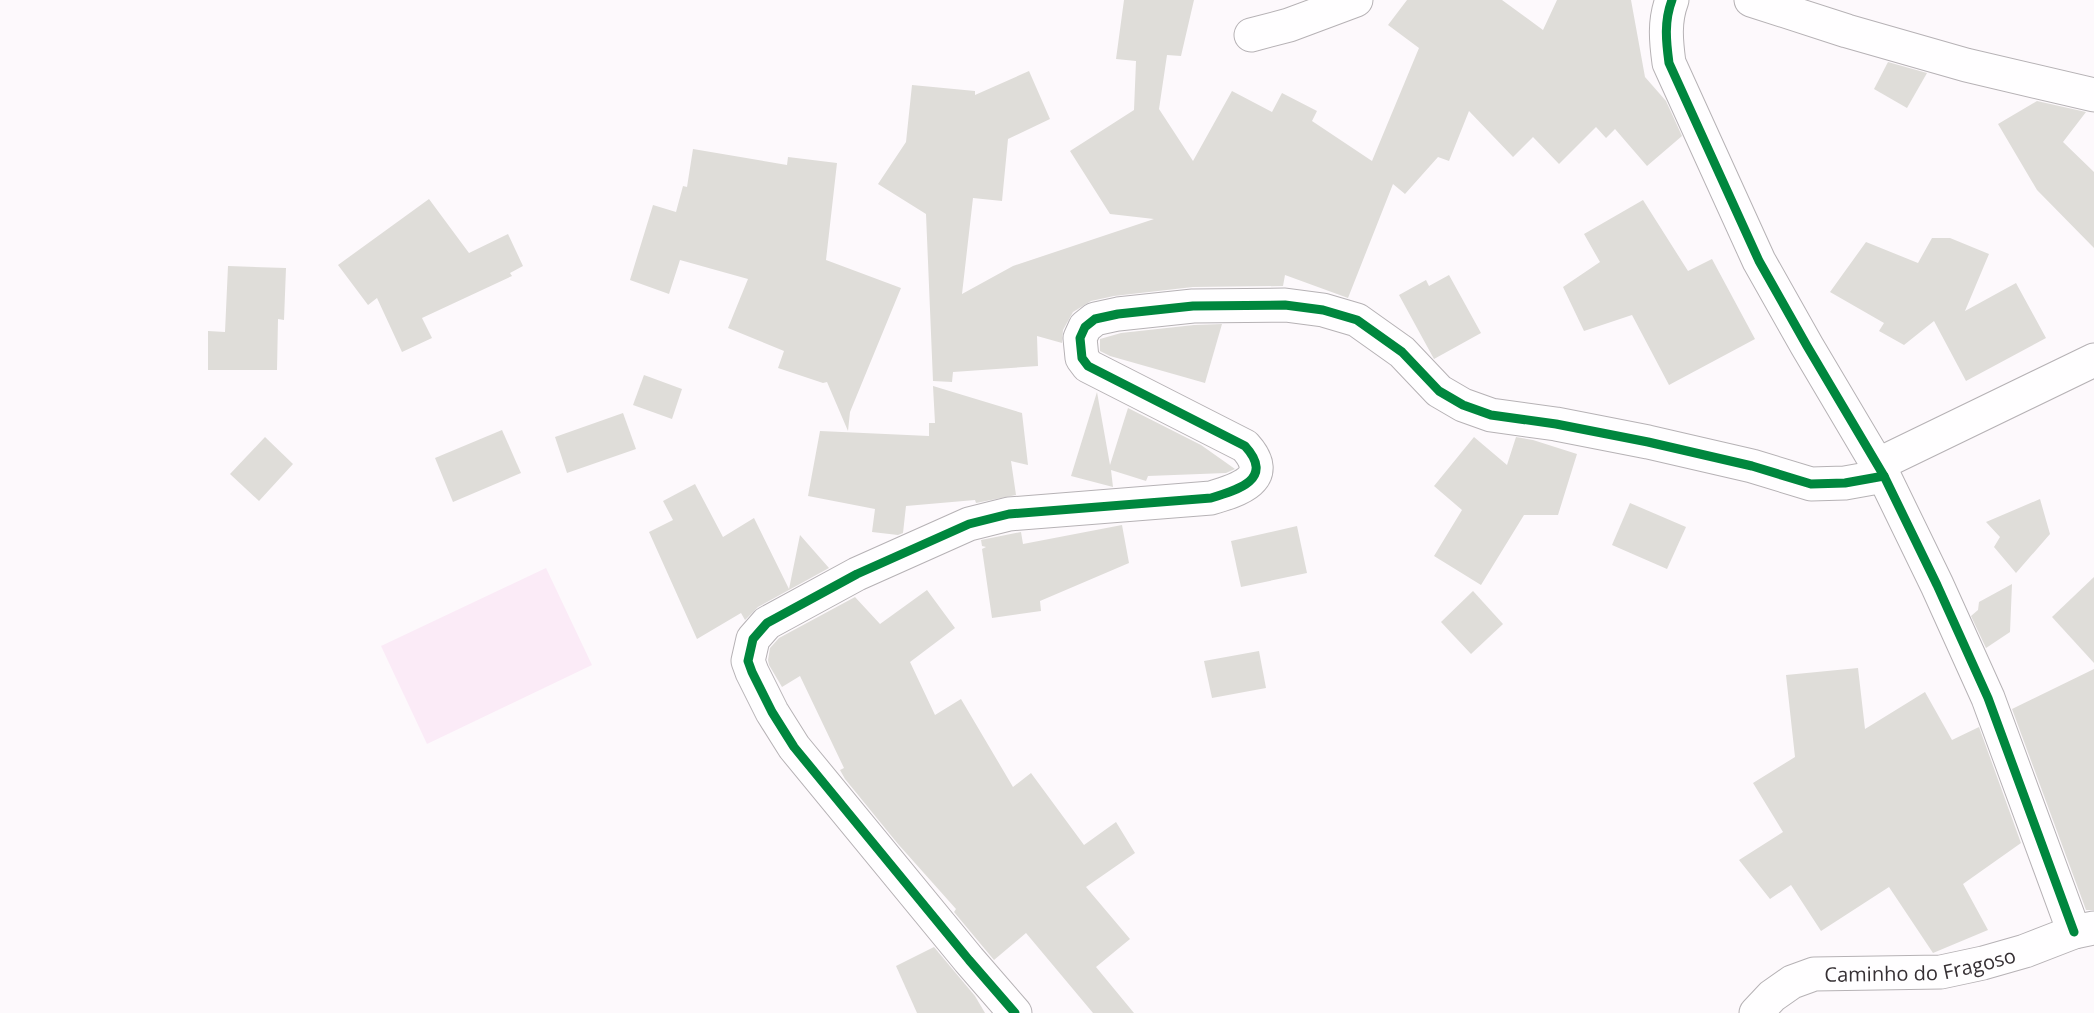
<svg xmlns="http://www.w3.org/2000/svg" width="2094" height="1013" viewBox="0 0 2094 1013" font-family="'Open Sans',sans-serif">
	<style>
		.green { fill: #fbebf7 }
		.building { fill: #dfddd9 }
		.lines { fill: none; stroke-linecap: round; stroke-linejoin: round }
		.street-casing { stroke: #b6b2b5; stroke-width: 35 }
		.street { stroke: #fffeff; stroke-width: 33 }
		.cycleway-casing { stroke: #fff; stroke-width: 13 }
		.cycleway { stroke: #00873e; stroke-width: 9 }
		.labels { text-anchor: middle; dominant-baseline: central; stroke-width: 4.5; stroke-linejoin: round; paint-order: stroke }
		.street-label { font-size: 20px; fill: #363034; stroke: #fff }
	</style>
	<rect width="100%" height="100%" fill="#fdf9fc"/>
	<polygon class="green" points="546,568 592,665 427,744 381,646"/>
	<g class="building">
		<polygon points="1124,0 1194,0 1181,56 1167,55 1159,109 1193,161 1232,91 1272,112 1282,93 1317,111 1312,121 1372,161 1419,48 1388,25 1407,0 1502,0 1543,30 1557,0 1631,0 1645,77 1666,101 1682,136 1647,166 1615,129 1606,138 1596,127 1559,164 1533,137 1513,157 1469,111 1449,161 1438,157 1405,194 1393,184 1348,298 1285,275 1283,286 1193,287 1114,296 1091,301 1073,312 1063,330 1062,343 1037,336 1038,366 953,372 952,382 933,381 926,214 878,184 906,142 912,85 975,91 975,95 1029,71 1050,119 1008,139 1002,201 973,198 962,294 1013,266 1154,219 1110,214 1070,151 1134,110 1136,61 1116,59"/>
		<polygon points="1888,62 1927,73 1907,108 1874,89"/>
		<polygon points="2037,101 2086,112 2063,142 2094,172 2094,248 2037,190 1998,124"/>
		<polygon points="693,149 787,165 788,157 837,163 826,260 901,288 850,412 848,431 827,382 823,383 778,368 784,351 728,328 748,279 680,260 669,294 630,280 653,205 676,212 683,186 687,187"/>
		<polygon points="429,199 469,253 508,234 523,266 510,273 512,276 422,318 432,338 402,352 377,298 368,305 338,265"/>
		<polygon points="1643,200 1688,271 1712,259 1755,339 1669,385 1632,315 1584,331 1563,287 1600,262 1584,234"/>
		<polygon points="1932,238 1950,238 1989,254 1965,311 2016,283 2046,338 1966,381 1934,321 1904,345 1879,331 1884,323 1830,292 1866,242 1918,263"/>
		<polygon points="228,266 286,268 284,320 278,319 277,370 208,370 208,331 225,332"/>
		<polygon points="1449,275 1481,333 1434,359 1399,295 1426,280 1429,286"/>
		<polygon points="1222,324 1205,383 1110,356 1100,351 1100,339 1121,333 1194,325"/>
		<polygon points="644,375 682,389 672,419 633,405"/>
		<polygon points="933,386 1022,413 1028,465 1011,461 1016,495 976,503 975,500 906,506 903,533 898,535 872,532 875,509 808,496 820,431 929,436 929,423 935,423"/>
		<polygon points="1097,392 1110,465 1128,408 1201,445 1235,469 1226,473 1148,476 1146,481 1111,470 1113,487 1071,476"/>
		<polygon points="623,413 636,449 567,473 555,437"/>
		<polygon points="502,430 521,473 453,502 435,458"/>
		<polygon points="265,437 293,464 259,501 230,474"/>
		<polygon points="1474,437 1507,465 1516,437 1533,440 1577,454 1558,515 1524,515 1481,585 1434,556 1462,510 1434,486"/>
		<polygon points="695,484 723,537 754,518 789,589 800,535 829,568 758,607 745,620 741,613 697,639 649,532 673,520 663,501"/>
		<polygon points="2040,499 2050,534 2016,573 1994,547 2000,537 1986,522"/>
		<polygon points="1630,503 1686,527 1667,569 1612,545"/>
		<polygon points="1122,525 1129,563 1040,601 1041,611 992,618 982,549 986,547 982,546 981,540 1021,532 1023,544"/>
		<polygon points="1297,526 1307,573 1241,587 1231,541"/>
		<polygon points="2094,577 2094,663 2052,617"/>
		<polygon points="2012,584 2010,632 1986,648 1971,616 1978,610 1979,602"/>
		<polygon points="927,590 955,628 910,662 935,715 961,699 1013,787 1031,773 1084,845 1116,822 1135,853 1086,887 1130,939 1096,967 1134,1013 1093,1013 1026,933 994,960 954,912 956,909 898,844 845,779 840,770 844,768 800,676 782,687 769,665 768,660 770,648 779,638 855,597 880,624"/>
		<polygon points="1473,591 1503,624 1471,654 1441,622"/>
		<polygon points="1259,651 1266,688 1212,698 1204,661"/>
		<polygon points="1858,668 1865,729 1925,692 1952,740 1979,727 2021,843 1963,884 1988,930 1933,953 1889,887 1821,931 1791,885 1770,899 1739,860 1783,832 1753,783 1795,757 1786,675"/>
		<polygon points="2094,669 2094,910 2086,910 2012,709"/>
		<polygon points="934,947 975,996 985,1013 917,1013 896,966"/>
	</g>
	<g class="lines">
		<defs>
			<g id="street">
				<path d="M1672,0C1664,21 1666,41 1669,63L1759,261L1807,346L1884,476L1937,585L1988,698L2074,932"/>
				<polyline points="1751,0 1847,31 1966,65 2094,95"/>
				<polyline points="1251,35 1289,25 1356,0"/>
				<polyline points="1877,465 2094,360"/>
				<path d="M1015,1013L969,960L794,747L772,712L752,672L748,661L753,639L767,623L857,574L969,524L1009,514L1211,498C1238,490 1275,479 1245,446L1088,366L1082,358L1080,338L1085,327L1095,319L1118,314L1193,306L1285,305L1323,310L1357,320L1402,352L1439,391L1463,405L1491,415L1556,424L1648,442L1752,466L1811,484L1845,483L1884,476"/>
				<path id="s1" d="M1756,1013L1772,996L1792,982L1814,974L1941,972L1983,963L2025,951L2074,932L2094,928"/>
			</g>
		</defs>
		<use href="#street" class="street-casing"/>
		<use href="#street" class="street"/>
		<defs>
			<g id="cycleway">
				<path d="M1672,0C1664,21 1666,41 1669,63L1759,261L1807,346L1884,476L1937,585L1988,698L2074,932"/>
				<path d="M1015,1013L969,960L794,747L772,712L752,672L748,661L753,639L767,623L857,574L969,524L1009,514L1211,498C1238,490 1275,479 1245,446L1088,366L1082,358L1080,338L1085,327L1095,319L1118,314L1193,306L1285,305L1323,310L1357,320L1402,352L1439,391L1463,405L1491,415L1556,424L1648,442L1752,466L1811,484L1845,483L1884,476"/>
			</g>
		</defs>
		<use href="#cycleway" class="cycleway-casing"/>
		<use href="#cycleway" class="cycleway"/>
	</g>
	<g class="labels">
		<g class="street-label">
			<text stroke="none"><textPath href="#s1" startOffset="178">Caminho do Fragoso</textPath></text>
		</g>
	</g>
</svg>
